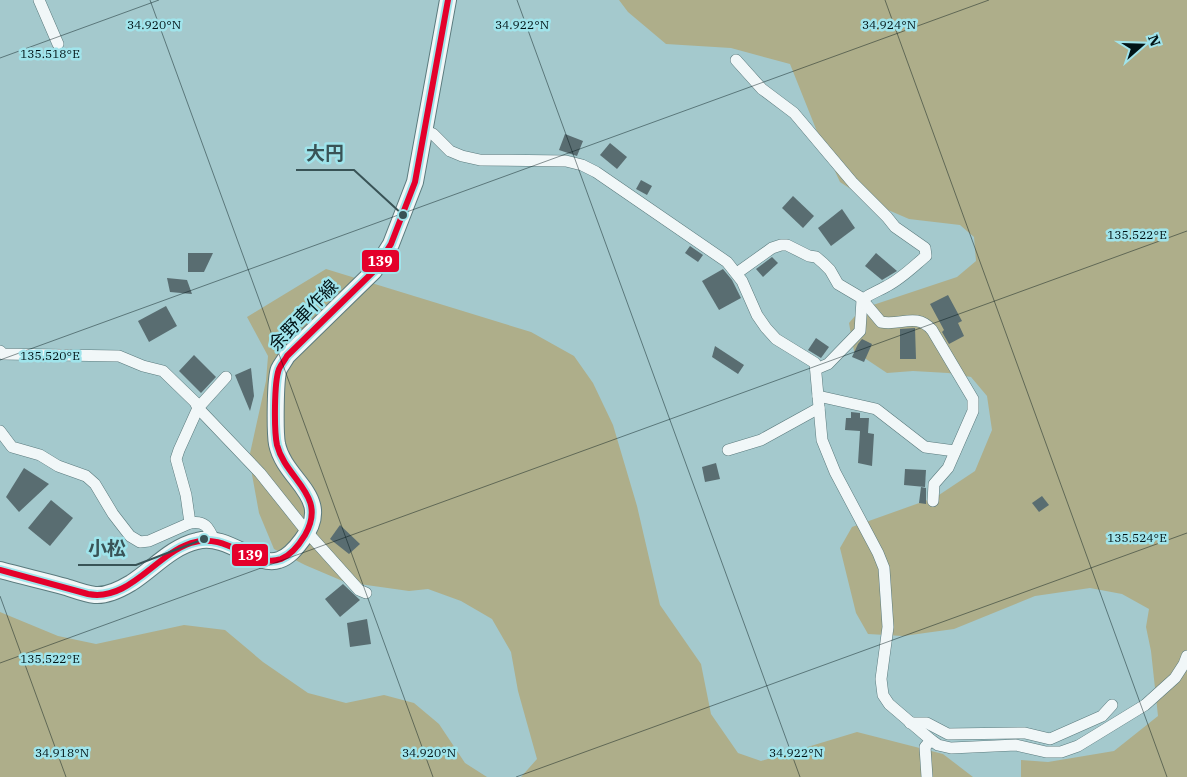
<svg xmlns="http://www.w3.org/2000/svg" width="1187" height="777" viewBox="0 0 1187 777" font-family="'IBM Plex Serif','Noto Sans JP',serif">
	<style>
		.green { fill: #aeae8a }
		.building { fill: #596d71 }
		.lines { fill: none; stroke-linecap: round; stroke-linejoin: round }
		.minor-casing { stroke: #5a7a7d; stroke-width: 12 }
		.secondary-casing { stroke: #5a7a7d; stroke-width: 18 }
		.minor { stroke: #f1f7f8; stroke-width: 11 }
		.secondary { stroke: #f1f7f8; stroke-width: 16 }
		.bus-1-casing { stroke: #a0e4eb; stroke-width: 10 }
		.bus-1 { stroke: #e4002b; stroke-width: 6 }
		.ticks { fill: none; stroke: #001316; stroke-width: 1; stroke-opacity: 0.45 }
		.labels { text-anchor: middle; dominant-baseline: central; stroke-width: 5; stroke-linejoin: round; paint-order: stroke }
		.street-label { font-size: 18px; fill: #001316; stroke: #a0e4eb }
		.ticks-label { font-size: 12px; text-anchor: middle; fill: #001316; stroke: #a0e4eb; stroke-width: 5; stroke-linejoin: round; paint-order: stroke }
		.leader { fill: none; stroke: #395356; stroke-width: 2 }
		.callout-dot { fill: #395356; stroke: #a0e4eb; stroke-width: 2 }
		.callout-label { font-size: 19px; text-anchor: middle; font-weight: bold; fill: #395356; stroke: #a0e4eb; stroke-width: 5; stroke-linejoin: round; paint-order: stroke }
		.line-badge { stroke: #a0e4eb; stroke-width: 2 }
		.badge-label { font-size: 14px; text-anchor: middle; font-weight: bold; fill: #fff }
	</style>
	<rect width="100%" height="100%" fill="#a4c9cd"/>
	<g class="green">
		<polygon points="619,0 1187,0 1187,777 1021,777 1021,760 1048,762 1114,751 1158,716 1151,651 1146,627 1149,609 1122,594 1090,588 1035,596 954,629 903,636 868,634 856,613 840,548 852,527 936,497 975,471 992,430 987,396 971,377 948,373 913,371 887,373 854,351 849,323 861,309 957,277 976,261 974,237 960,225 909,219 872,203 840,182 818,134 790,64 731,48 666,44 628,12"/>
		<polygon points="326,269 531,332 574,356 593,383 613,425 637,506 660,605 701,664 711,714 738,753 761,761 857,732 943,754 973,777 521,777 537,759 518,691 511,652 492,619 461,601 428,589 409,591 345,582 305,565 274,549 259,513 249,458 266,381 268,356 247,317"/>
		<polygon points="0,612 58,636 96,644 184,625 225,630 263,662 308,693 346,703 384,695 414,703 439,724 465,763 487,777 0,777"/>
	</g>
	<g class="building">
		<polygon points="565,134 583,141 577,156 559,150"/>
		<polygon points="610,143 627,157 617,169 600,155"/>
		<polygon points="641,180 652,186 647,195 636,189"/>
		<polygon points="793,196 814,216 803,228 782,208"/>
		<polygon points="842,209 855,228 831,246 818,228"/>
		<polygon points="690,246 703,255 698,262 685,253"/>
		<polygon points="188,253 213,253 204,272 188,272"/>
		<polygon points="876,253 897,271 882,280 865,266"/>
		<polygon points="772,257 778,263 763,277 756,269"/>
		<polygon points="723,269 732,280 741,298 719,310 702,281"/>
		<polygon points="167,278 187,280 192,294 170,292"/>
		<polygon points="948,295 962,321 958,323 964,336 949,344 942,332 944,330 930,304"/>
		<polygon points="166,306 177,326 149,342 138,321"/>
		<polygon points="915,328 916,359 900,359 900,329"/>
		<polygon points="816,338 829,347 821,358 808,350"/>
		<polygon points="862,339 872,344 864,362 852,357 858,344"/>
		<polygon points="715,346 744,365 738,374 712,357"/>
		<polygon points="194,355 216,377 201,393 179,371"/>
		<polygon points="251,368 254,396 250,411 235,375"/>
		<polygon points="851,412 860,413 860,418 869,418 868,433 874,434 872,466 858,463 860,431 845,430 846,418 851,418"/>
		<polygon points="716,463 720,479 705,482 702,467"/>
		<polygon points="24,468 49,484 19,512 6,497"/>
		<polygon points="905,469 926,470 925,487 904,485"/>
		<polygon points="921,487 926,488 926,504 919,503"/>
		<polygon points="1042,496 1049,505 1039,512 1032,503"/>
		<polygon points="51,500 73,518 50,546 28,528"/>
		<polygon points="340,525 360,544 349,554 330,539"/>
		<polygon points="343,584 360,600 340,617 325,599"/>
		<polygon points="367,619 371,644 350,647 347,623"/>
	</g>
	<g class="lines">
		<defs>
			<g id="minor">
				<polyline points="39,0 58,44"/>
				<path d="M736,60L762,89L794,113L853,183L887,217L895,227L925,248L926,256C914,266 901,279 887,286C877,292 872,292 862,300L860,331L828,364L816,369"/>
				<polyline points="424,130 433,134 450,151 462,156 480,160 566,161 582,165 596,172 727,262 742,281 757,315 766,328 776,339 815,363 822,440 835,472 878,553 884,568 888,627 881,679 883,695 889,704 931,740 938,745 951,748 1016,745 1046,752 1061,752 1078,746 1145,705 1175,678 1184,664 1187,656"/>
				<path d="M737,273L772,248L781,245H787L809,256L816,257L823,263L830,270L838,284L860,297L881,322C901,326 916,312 932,330L973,399V411L948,468L934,484L933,501"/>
				<polyline points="0,351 3,354 119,356 143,366 163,371 195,402 198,408 260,473 307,532 359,590 366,593"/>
				<polyline points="818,396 876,409 925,447 955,451"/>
				<path d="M0,431L12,447L40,455L58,466L86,476L95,484L113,514L130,536L140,542L149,541L190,523C205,520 209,528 214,540"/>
				<polyline points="728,450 761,440 819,408"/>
				<polyline points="190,523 186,495 176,459 179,450 198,408 226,377"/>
				<polyline points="910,723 927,723 948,734 1025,733 1050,739 1102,716 1112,705"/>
				<polyline points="927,777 925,747 931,740"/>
			</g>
			<path id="secondary" d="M0,570C22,576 44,581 66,587C75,590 86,594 95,595C107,596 121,589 131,583C153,569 171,547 197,541C228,533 256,568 279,560C289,557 296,548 302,540C335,497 285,482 277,444C275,433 275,378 279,369C281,365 285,360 287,356L374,271L391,244L415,182L448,0"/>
		</defs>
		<use href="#minor" class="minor-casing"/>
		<use href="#secondary" class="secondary-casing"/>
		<use href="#minor" class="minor"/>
		<use href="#secondary" class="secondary"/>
		<defs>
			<path id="bus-1" d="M0,570L88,594C129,602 155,555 191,543C227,531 253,569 281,559C291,555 299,545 305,535C328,495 286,480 277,445C274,431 274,382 279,369C281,364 285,360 287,356L374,271L391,244L415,182L448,0"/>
		</defs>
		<use href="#bus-1" class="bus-1-casing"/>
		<use href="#bus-1" class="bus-1"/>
	</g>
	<path class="ticks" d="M150,0L433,777M517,0L800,777M885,0L1167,777M0,58L159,0M0,360L989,0M0,596L66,777M0,663L1187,231M516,777L1187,533"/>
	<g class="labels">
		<g class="street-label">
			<text transform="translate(303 315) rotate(-46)">余野車作線</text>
		</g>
	</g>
	<g class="ticks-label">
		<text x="154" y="29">34.920°N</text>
		<text x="522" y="29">34.922°N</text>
		<text x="889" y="29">34.924°N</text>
		<text x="50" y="58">135.518°E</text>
		<text x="1137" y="239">135.522°E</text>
		<text x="50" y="360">135.520°E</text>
		<text x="1137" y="542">135.524°E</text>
		<text x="50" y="663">135.522°E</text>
		<text x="62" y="757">34.918°N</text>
		<text x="429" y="757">34.920°N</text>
		<text x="796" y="757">34.922°N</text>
	</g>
	<path class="leader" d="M403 215L354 170H296M204 539L136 565H78"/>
	<g class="callout-dot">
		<circle cx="403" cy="215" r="5"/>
		<circle cx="204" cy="539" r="5"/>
	</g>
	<g class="callout-label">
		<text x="325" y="160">大円</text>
		<text x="107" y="555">小松</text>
	</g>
	<g class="line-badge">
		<rect x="361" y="249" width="39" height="24" rx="5" fill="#e4002b"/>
		<rect x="231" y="543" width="38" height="24" rx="5" fill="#e4002b"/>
	</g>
	<g class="badge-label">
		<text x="380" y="266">139</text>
		<text x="250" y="560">139</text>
	</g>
	<g transform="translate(1142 45) rotate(70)" stroke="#a0e4eb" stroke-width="4" paint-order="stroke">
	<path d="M0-4L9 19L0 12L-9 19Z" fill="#001316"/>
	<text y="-8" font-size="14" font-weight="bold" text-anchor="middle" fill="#001316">N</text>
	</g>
</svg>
